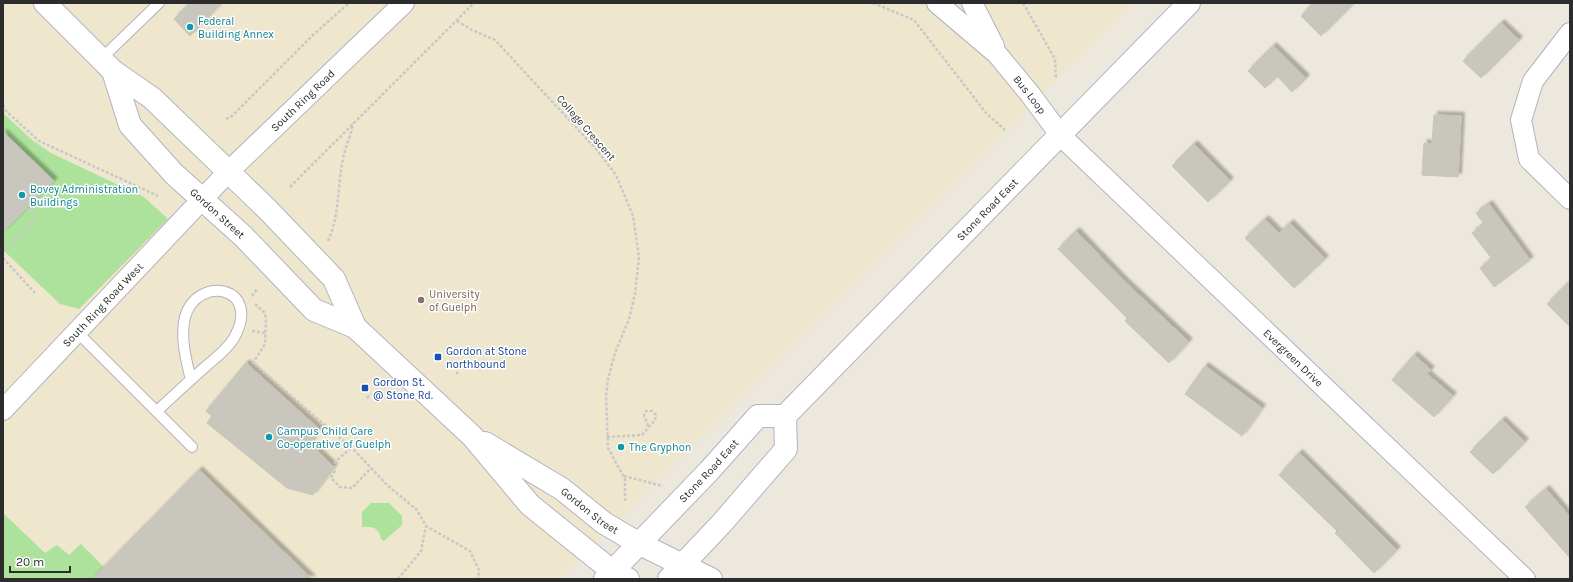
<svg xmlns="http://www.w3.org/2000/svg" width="1573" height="582" viewBox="0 0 1573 582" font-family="Karla,sans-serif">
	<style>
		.education { fill: #eee7ce }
		.green { fill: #ade29c }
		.building { fill: #c9c6bd; stroke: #c8c4b8; filter: url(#shadow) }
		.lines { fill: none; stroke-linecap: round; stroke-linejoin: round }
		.lane-casing { stroke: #b2b3bf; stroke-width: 12 }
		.street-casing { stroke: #b2b3bf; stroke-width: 22 }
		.secondary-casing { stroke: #b2b3bf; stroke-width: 24 }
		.path { stroke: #c8c8c8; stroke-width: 2.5; stroke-dasharray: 3 2; stroke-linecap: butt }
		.lane { stroke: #fff; stroke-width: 10 }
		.street { stroke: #fff; stroke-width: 20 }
		.secondary { stroke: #fff; stroke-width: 22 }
		.culture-dot { fill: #0f9aa8; stroke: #fff; stroke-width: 1.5 }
		.education-dot { fill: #8d6e63; stroke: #fff; stroke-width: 1.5 }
		.transit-dot { fill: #1a4fb4; stroke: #fff; stroke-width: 1.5 }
		.labels { text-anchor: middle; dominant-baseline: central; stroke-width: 3; stroke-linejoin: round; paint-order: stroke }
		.culture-label { font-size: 11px; fill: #0d838f; stroke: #fff; text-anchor: start }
		.street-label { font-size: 11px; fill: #2c2c2c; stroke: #fff }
		.education-label { font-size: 11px; fill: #785e54; stroke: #fff; text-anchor: start }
		.transit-label { font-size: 11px; fill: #164399; stroke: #fff; text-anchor: start }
	</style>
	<defs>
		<filter id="shadow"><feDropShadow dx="3.5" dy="-3.5" stdDeviation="1" flood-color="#0004"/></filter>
	</defs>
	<rect width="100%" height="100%" fill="#ede8de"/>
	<polygon class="education" points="3,3 1134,3 560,579 3,579"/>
	<g class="green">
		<polygon points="3,113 32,140 51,153 144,197 168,219 79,309 60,304 3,250 3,232 54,181 5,134 3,136"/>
		<path d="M371,503H389L402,516V525L384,541L381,539C379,528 373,526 362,527V512Z"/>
		<polygon points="3,513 45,553 57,545 69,555 81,544 104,567 92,579 3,579"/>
	</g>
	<g class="building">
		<polygon points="190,3 222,3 190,36 174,19"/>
		<polygon points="1313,3 1354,3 1321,36 1301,16"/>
		<polygon points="1501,23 1519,40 1481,78 1463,61"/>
		<polygon points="1273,46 1306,78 1292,92 1277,76 1265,88 1248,71"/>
		<polygon points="1434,115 1461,116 1458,177 1422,175 1424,143 1432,144"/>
		<polygon points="3,132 54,181 3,232"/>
		<polygon points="1194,144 1230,181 1208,202 1172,166"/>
		<polygon points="1489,204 1530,260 1494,287 1480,268 1492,259 1472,233 1484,224 1476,213"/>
		<polygon points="1265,219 1279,233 1290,223 1325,259 1294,288 1245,238"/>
		<polygon points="1076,231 1124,281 1189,342 1169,363 1125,321 1127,318 1058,249"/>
		<polygon points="1570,281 1570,327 1547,304"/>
		<polygon points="1414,355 1431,370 1427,374 1453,396 1434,417 1392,380"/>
		<polygon points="246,363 319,429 310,444 334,467 313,495 287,488 207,423 212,416 206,411"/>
		<polygon points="1205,366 1262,408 1242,436 1185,394"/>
		<polygon points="1502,420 1525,442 1493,474 1470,452"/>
		<polygon points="1299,453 1397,550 1374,573 1335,533 1337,531 1279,475"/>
		<polygon points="199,470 312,579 92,579"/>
		<polygon points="1546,489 1570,517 1570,558 1525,507"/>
	</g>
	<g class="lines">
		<defs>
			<g id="lane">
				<polyline points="101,59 159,3"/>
				<polyline points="77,332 192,447"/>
				<path d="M157,411C172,397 188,382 204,368C214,359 227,350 234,338C263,286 197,274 185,317C180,338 186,359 191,380"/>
			</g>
			<g id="street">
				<path id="s1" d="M937,3L997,54L1030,94L1061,136L1525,579"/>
				<polyline points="972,3 994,46"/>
				<polyline points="1570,33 1533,81 1521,120 1529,159 1570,199"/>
				<path id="s2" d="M3,410L228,172L404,3"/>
			</g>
			<g id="secondary">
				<polyline points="45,3 113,71 152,98 268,210 334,279 355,327"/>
				<path id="s3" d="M113,71L130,125L174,174L243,236L314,310L355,327L472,436L530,505L612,571L628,579"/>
				<path id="s4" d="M485,443L562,489L604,523L638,543L711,579"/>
				<path id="s5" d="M605,579L709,471L758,416H785"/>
				<path id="s6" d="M669,579L722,523L786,449L785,416L1189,3"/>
			</g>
		</defs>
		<use href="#lane" class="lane-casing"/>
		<use href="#street" class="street-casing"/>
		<use href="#secondary" class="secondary-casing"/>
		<g class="path">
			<polyline points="873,3 914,20 986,113 1005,130"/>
			<polyline points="1023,3 1055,59 1056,79"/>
			<polyline points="457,21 472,30 495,40 596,149 616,175 633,216 639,257 635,294 629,319 615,353 608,379 606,395 608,448 625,479 625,501"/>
			<polyline points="3,105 6,111 39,141 158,196"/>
			<polyline points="226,119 231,117 312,36 349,3"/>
			<polyline points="290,187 474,3"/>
			<path d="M328,241C340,215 337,186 343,159C345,147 351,136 353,123"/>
			<polyline points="3,252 36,218 26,208"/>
			<polyline points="3,258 35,293"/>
			<polyline points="252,296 257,289"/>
			<polyline points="255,304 265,313 266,319 265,344 253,363 355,451 387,485 417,510 426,526 470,551 479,570 478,579"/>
			<polyline points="252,331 265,333"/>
			<polyline points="438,357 441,354"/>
			<polyline points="456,374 459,371"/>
			<polyline points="367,398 371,394"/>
			<polyline points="607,437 642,435 655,420 656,415 652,411 646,411 644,415 648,426"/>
			<polyline points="351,448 335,462 335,471 331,478 340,487 352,488 371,468"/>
			<polyline points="624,476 663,486"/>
			<polyline points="398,579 421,551 426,526"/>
		</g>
		<use href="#lane" class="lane"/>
		<use href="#street" class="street"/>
		<use href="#secondary" class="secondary"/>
	</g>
	<g class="culture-dot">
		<circle cx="190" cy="27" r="4"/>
		<circle cx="22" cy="195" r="4"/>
		<circle cx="269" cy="437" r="4"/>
		<circle cx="621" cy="447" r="4"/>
	</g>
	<circle class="education-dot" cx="421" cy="300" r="4"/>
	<g class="transit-dot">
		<rect x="434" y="353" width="8" height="8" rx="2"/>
		<rect x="361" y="384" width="8" height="8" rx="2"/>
	</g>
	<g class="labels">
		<g class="culture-label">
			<text x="198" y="21">Federal<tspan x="198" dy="13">Building Annex</tspan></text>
			<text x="30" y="189">Bovey Administration<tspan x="30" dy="13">Buildings</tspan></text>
			<text x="277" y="431">Campus Child Care<tspan x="277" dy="13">Co-operative of Guelph</tspan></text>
			<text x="629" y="447">The Gryphon</text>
		</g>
		<g class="street-label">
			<text stroke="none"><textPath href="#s1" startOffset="131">Bus Loop</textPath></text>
			<text stroke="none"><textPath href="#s2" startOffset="431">South Ring Road</textPath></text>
			<text transform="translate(586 128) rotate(49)">College Crescent</text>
			<text stroke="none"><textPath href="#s6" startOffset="497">Stone Road East</textPath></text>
			<text stroke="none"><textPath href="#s3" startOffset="181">Gordon Street</textPath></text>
			<text stroke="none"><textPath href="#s2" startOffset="145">South Ring Road West</textPath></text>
			<text stroke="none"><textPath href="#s1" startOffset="504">Evergreen Drive</textPath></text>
			<text stroke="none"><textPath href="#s5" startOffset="150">Stone Road East</textPath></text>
			<text stroke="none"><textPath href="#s4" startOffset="125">Gordon Street</textPath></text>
		</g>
		<g class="education-label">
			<text x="429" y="294">University<tspan x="429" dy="13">of Guelph</tspan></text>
		</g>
		<g class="transit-label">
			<text x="446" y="351">Gordon at Stone<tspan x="446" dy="13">northbound</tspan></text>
			<text x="373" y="382">Gordon St.<tspan x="373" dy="13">@ Stone Rd.</tspan></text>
		</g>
	</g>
	<rect width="1573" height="582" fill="none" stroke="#2c2c2c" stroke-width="8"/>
	<path d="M10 566v6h60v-6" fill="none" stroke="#2c2c2c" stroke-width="2"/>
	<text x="16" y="566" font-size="12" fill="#2c2c2c" stroke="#ffffff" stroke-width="3" paint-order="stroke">20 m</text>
</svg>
